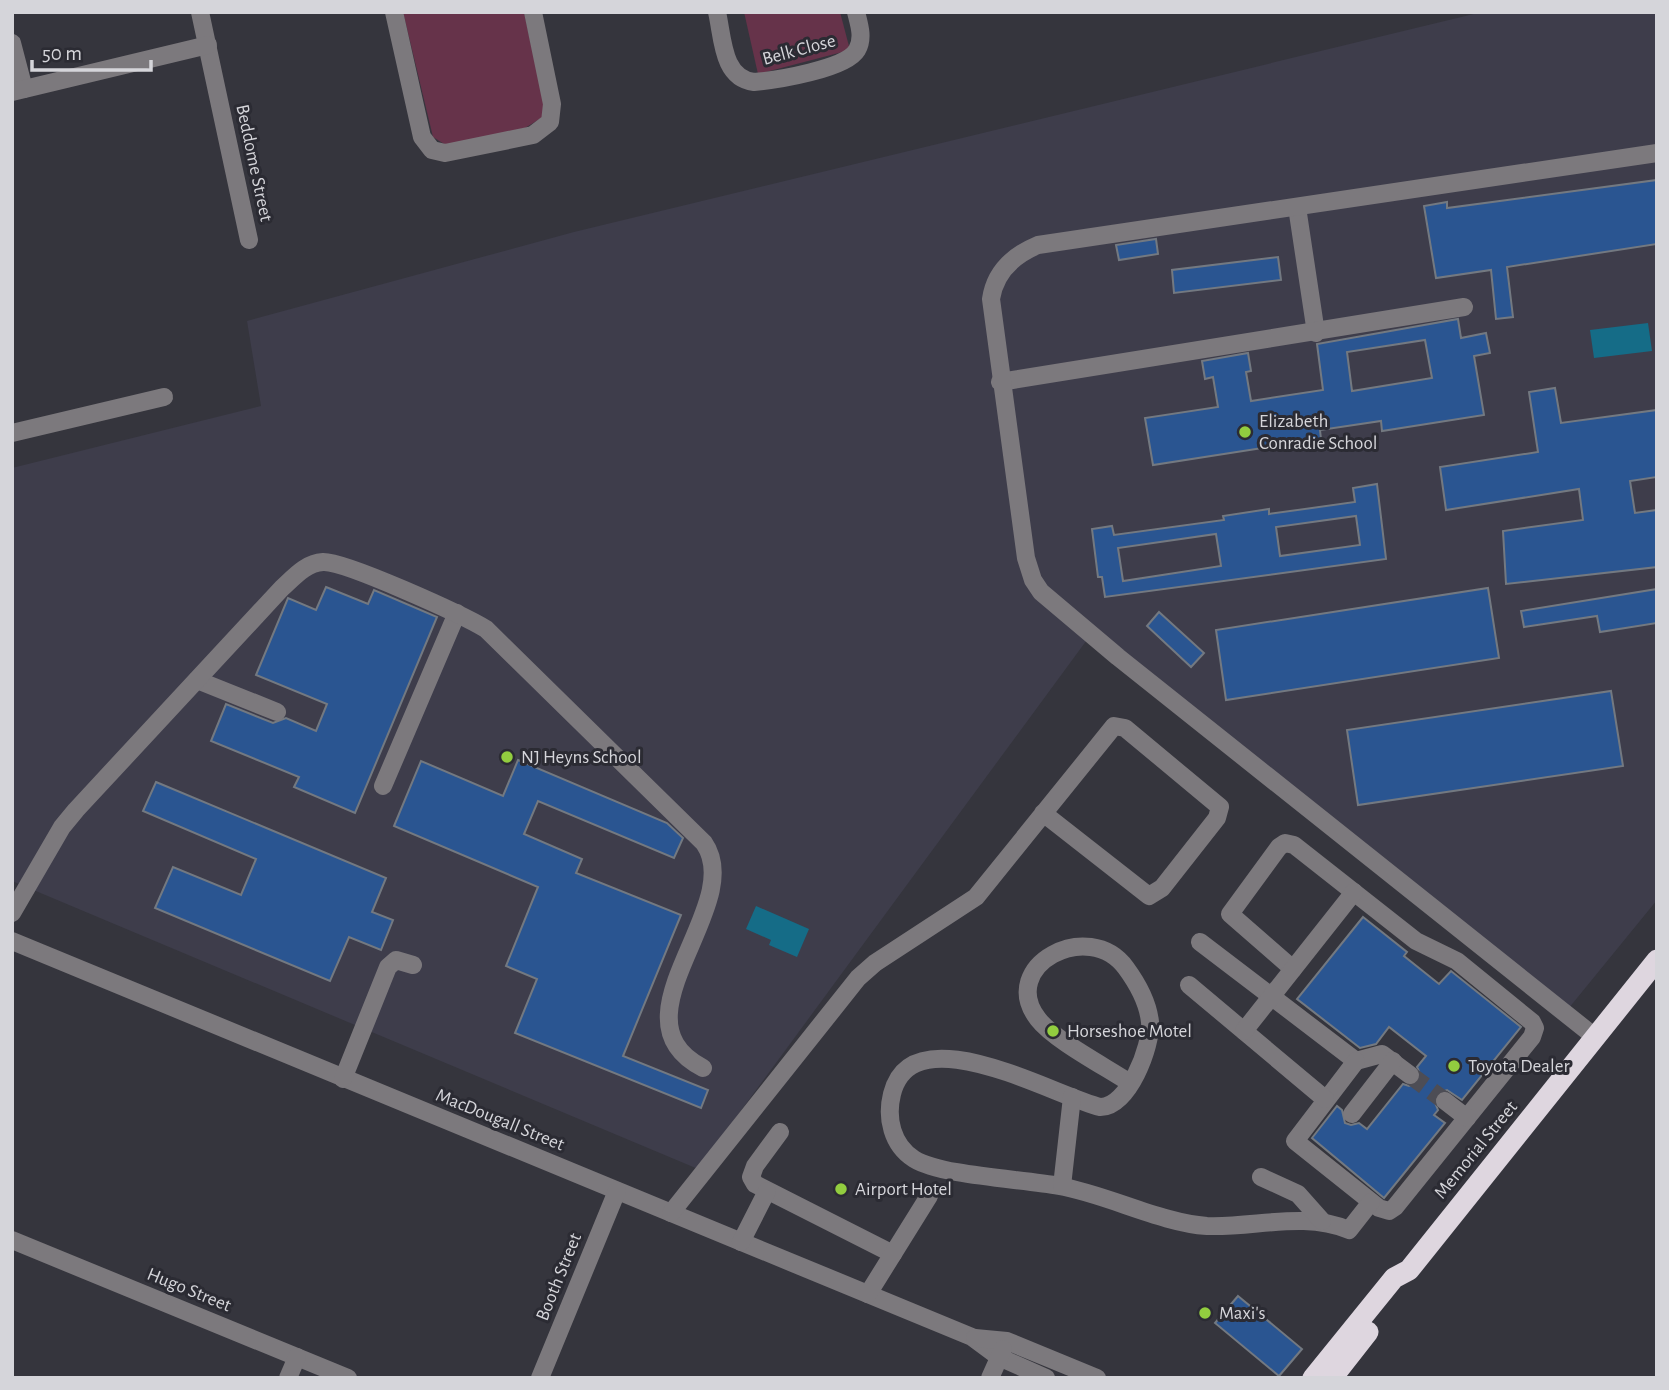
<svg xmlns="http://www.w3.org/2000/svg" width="1669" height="1390" viewBox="0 0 1669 1390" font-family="'Alegreya Sans',sans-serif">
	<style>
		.built { fill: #3e3d4b }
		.green { fill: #66334a }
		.water { fill: #156c87 }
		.building { fill: #2a5591; stroke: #737981; stroke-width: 2; fill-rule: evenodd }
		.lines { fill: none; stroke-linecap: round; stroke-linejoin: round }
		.minor-tunnel { stroke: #4d4d55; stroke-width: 18; stroke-dasharray: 18 9; stroke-linecap: butt }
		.minor { stroke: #7c797d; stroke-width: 18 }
		.highway { stroke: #ded6df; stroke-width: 21 }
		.poi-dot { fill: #92cd3f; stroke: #2b2b33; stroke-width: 2.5 }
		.labels { text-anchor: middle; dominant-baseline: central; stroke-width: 6; stroke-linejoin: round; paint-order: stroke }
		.street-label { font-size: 19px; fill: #d5d5da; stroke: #2b2b33 }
		.poi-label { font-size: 19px; fill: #d5d5da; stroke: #2b2b33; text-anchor: start }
	</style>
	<rect width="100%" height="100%" fill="#35353d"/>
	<polygon class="built" points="1482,12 1657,12 1657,900 1564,1014 1092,633 698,1169 12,881 12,468 261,406 247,321 574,232"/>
	<g class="green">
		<polygon points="403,12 524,12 545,109 543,117 525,128 449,147 433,137"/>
		<polygon points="744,12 840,12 850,50 758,74"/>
	</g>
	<g class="water">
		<polygon points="1648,323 1652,351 1594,358 1590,330"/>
		<polygon points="756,906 809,929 797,957 769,945 771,940 746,929"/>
	</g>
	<g class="building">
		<polygon points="1657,180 1657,244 1507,267 1513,317 1496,319 1491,270 1436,278 1424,206 1447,202 1447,208"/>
		<polygon points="1156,239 1158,254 1119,260 1116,245"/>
		<polygon points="1278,257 1281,280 1174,293 1172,270"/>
		<path d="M1458,319L1461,338L1486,333L1490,353L1474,356L1484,415L1382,431L1381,421L1320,430L1321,439L1153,465L1145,418L1218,407L1213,377L1205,379L1202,361L1248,353L1251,371L1246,372L1251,401L1323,390L1317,344ZM1425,340L1432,378L1352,391L1347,352Z"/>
		<polygon points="1555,388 1561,423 1657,410 1657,477 1630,481 1635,513 1657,510 1657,567 1506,584 1503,531 1583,520 1579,489 1446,510 1440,467 1538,452 1529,392"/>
		<path d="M1377,484L1386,559L1105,597L1102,577H1098L1092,529L1112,526L1114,535L1224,520L1223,516L1269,509V514L1355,502L1353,488ZM1356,516L1360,545L1280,556L1276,527ZM1216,534L1221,566L1123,581L1118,548Z"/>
		<polygon points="326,587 368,604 374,590 437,617 355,813 294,787 299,777 211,741 226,704 273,723 286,718 316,731 327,704 256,675 288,598 316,610"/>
		<polygon points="1488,588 1499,658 1226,700 1216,630"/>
		<polygon points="1657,589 1657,623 1600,632 1597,616 1524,627 1521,611"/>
		<polygon points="1159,612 1204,653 1191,667 1147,626"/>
		<polygon points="1611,691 1623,766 1358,805 1347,730"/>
		<polygon points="518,760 667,823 683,838 674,858 538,801 524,834 582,859 576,873 681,915 623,1056 708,1090 701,1108 515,1033 537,979 506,966 538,887 394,826 421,761 503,796"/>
		<polygon points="156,782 386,878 372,912 393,920 381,950 349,937 330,981 155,908 173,867 241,895 256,859 143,811"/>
		<polygon points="1363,917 1407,952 1404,956 1439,984 1451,971 1521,1027 1462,1100 1447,1090 1436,1094 1434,1100 1438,1110 1434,1115 1445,1123 1384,1198 1312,1138 1337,1106 1342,1110 1345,1123 1351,1125 1359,1123 1367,1129 1403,1084 1409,1086 1419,1082 1421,1076 1417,1067 1426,1056 1389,1027 1376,1044 1360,1048 1297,999"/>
		<polygon points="1238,1296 1302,1349 1279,1376 1215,1323"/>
	</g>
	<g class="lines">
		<polyline class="minor-tunnel" points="1410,1075 1445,1101"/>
		<g class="minor">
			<polyline points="200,12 249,240"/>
			<polyline points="394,12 422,137 432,150 445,153 533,135 550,122 552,104 533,12"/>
			<path d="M717,12C723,38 722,78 754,82C777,80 846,69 857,50C864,38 859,24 856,12"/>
			<polyline points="12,43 24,89"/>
			<polyline points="12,92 208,45"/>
			<polyline points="1297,207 1316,333"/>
			<polyline points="1000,382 1464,307"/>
			<polyline points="12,433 164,397"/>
			<polyline points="197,680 277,712"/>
			<polyline points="383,786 457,613"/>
			<path d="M12,913L62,827L76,810L282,588C295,576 306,563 323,562C345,561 463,615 486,629L704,843C748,906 607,1019 703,1068"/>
			<polyline points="12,941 972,1337 999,1357 1046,1378"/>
			<polyline points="1200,942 1356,1061 1382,1054 1410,1075"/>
			<polyline points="1293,969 1230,914 1279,847 1285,843 1294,845 1416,941 1457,961 1532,1022 1535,1028 1532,1037 1395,1207 1389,1211 1379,1208 1295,1141 1356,1061"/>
			<polyline points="1189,985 1325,1099"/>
			<polyline points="1244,1031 1354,892"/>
			<path d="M1595,1037L1118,657L1041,592L1033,580L1026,558L991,299C995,272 1014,255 1038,245L1657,153"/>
			<polyline points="343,1079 388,967 396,960 413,965"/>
			<path d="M1130,1083C1106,1067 1054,1040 1038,1019C997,966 1089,917 1126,968C1137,983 1148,1003 1150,1022C1152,1046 1128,1108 1100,1107C1052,1095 912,1013 892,1094C886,1118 892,1145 914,1159C941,1176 1024,1179 1059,1186C1106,1194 1161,1223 1207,1226C1255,1228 1304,1211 1349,1230L1371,1202"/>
			<polyline points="1445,1101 1467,1118"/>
			<polyline points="1352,1114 1393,1061"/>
			<polyline points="780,1132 755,1166 751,1177 755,1184 893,1254"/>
			<polyline points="1261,1177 1298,1194 1322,1221"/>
			<polyline points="1062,1186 1072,1097"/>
			<polyline points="671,1213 858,978 875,963 976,897 1114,726 1125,728 1220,807 1217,818 1162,888 1149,896 1043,813"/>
			<polyline points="12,1240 348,1378"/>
			<polyline points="741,1242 767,1191"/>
			<polyline points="868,1294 929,1196"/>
			<polyline points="975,1338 1007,1341 1097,1378"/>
			<polyline points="288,1378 297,1357"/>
			<polyline points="540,1378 617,1191"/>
			<polyline points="990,1378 1003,1349"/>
		</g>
		<g class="highway">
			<polyline points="1313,1378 1394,1278 1409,1270 1657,960"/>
			<polyline points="1332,1378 1368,1332"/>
		</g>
	</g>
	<g class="poi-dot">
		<circle cx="1245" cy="432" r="7"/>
		<circle cx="507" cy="757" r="7"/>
		<circle cx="1053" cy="1031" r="7"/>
		<circle cx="1454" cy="1066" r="7"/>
		<circle cx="841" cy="1189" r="7"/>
		<circle cx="1205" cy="1313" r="7"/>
	</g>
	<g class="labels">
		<g class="street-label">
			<text transform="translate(799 50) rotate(-15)">Belk Close</text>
			<text transform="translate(254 163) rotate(78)">Beddome Street</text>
			<text transform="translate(500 1120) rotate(22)">MacDougall Street</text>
			<text transform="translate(1476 1150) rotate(-51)">Memorial Street</text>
			<text transform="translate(559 1277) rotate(-68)">Booth Street</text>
			<text transform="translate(189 1290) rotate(22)">Hugo Street</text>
		</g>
		<g class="poi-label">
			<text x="1259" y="421">Elizabeth<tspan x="1259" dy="22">Conradie School</tspan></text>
			<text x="521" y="757">NJ Heyns School</text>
			<text x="1067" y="1031">Horseshoe Motel</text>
			<text x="1468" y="1066">Toyota Dealer</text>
			<text x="855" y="1189">Airport Hotel</text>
			<text x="1219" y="1313">Maxi's</text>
		</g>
	</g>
	<rect width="1669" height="1390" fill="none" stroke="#d5d5da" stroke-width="28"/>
	<path d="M32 60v10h119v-10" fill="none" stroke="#d5d5da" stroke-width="3.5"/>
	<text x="42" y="60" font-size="21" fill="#d5d5da" stroke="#2b2b33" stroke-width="5" paint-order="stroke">50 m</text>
</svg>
